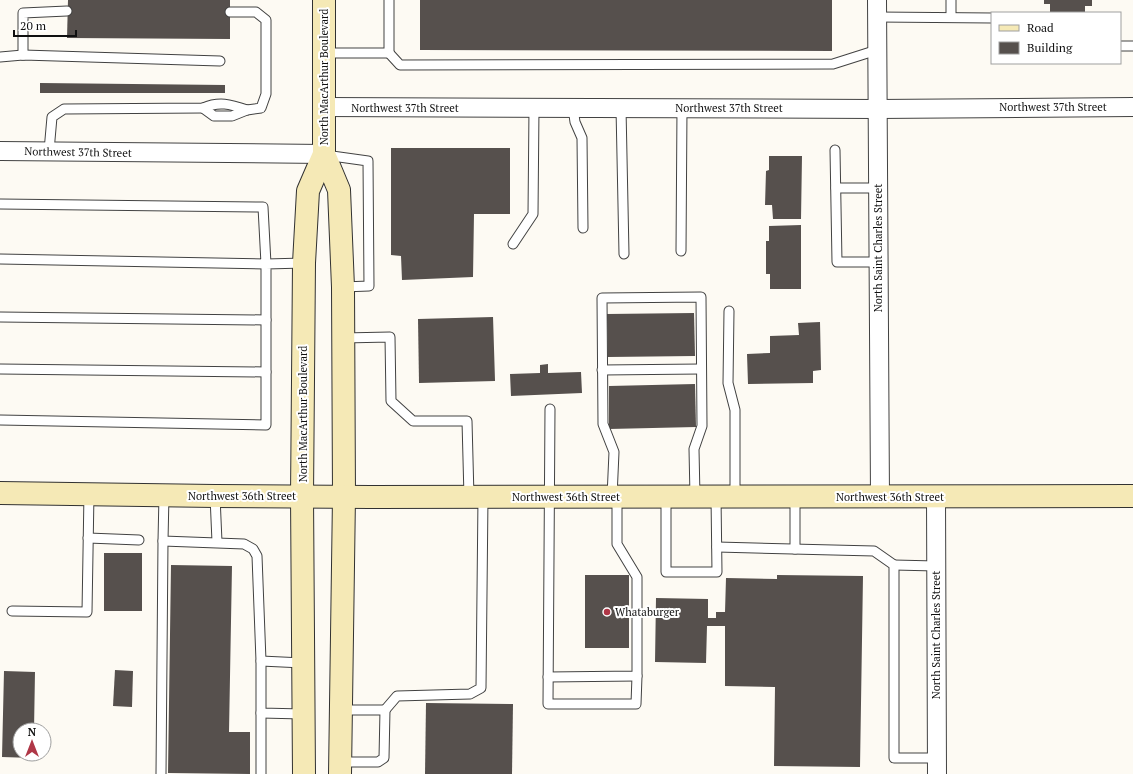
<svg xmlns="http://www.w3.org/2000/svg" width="1133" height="774" viewBox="0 0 1133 774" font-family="'PT Serif',serif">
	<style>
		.building { fill: #56504d }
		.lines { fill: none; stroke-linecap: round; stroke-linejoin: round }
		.service-casing { stroke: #424242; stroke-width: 11 }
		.minor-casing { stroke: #424242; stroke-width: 20 }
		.secondary-casing { stroke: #313131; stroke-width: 24 }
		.service { stroke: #fff; stroke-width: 9 }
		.minor { stroke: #fff; stroke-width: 18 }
		.secondary { stroke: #f5e9b6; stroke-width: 22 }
		.poi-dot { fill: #af3747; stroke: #fff; stroke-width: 1.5 }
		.labels { text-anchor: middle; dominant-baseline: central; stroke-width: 4; stroke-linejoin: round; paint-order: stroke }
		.street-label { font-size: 11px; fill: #0f0f0f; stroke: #fff }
		.poi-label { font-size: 11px; fill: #0f0f0f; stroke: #fff; text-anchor: start }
	</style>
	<rect width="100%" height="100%" fill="#fdfaf3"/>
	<g class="building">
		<polygon points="68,0 230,0 230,39 67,38"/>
		<polygon points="420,0 832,0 832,51 420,50"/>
		<polygon points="1044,0 1092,0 1092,6 1085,6 1085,13 1050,13 1050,4 1044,4"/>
		<polygon points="40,83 225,85 225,93 40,93"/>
		<polygon points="391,148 510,148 510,214 474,214 473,277 402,280 401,256 391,255"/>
		<polygon points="769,156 802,156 801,219 773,219 772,205 765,205 766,171 769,170"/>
		<polygon points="801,225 801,289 770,289 770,274 766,274 766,241 769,241 769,226"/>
		<polygon points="694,313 695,356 608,357 607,314"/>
		<polygon points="493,317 495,381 419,383 418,319"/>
		<polygon points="820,322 821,370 813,371 813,383 748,384 747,354 770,353 770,336 799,335 798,323"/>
		<polygon points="548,364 548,373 581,372 582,393 511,396 510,374 540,373 540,365"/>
		<polygon points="695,384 696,427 609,429 609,386"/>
		<rect x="104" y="553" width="38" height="58"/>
		<polygon points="171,565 232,566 229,732 250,732 250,774 168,773"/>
		<rect x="585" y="575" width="44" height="73"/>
		<polygon points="777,575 863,576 860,767 774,766 775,687 725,686 725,626 707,626 706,663 655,662 656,598 708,599 708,618 716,618 716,612 725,612 726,578 777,579"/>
		<polygon points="115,670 133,671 132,707 113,706"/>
		<polygon points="4,671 35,672 34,730 20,730 20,754 33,754 33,758 2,757"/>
		<polygon points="426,703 513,704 512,774 425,774"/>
	</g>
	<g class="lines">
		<defs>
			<g id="service">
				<polyline points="951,0 951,17"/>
				<polyline points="877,17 992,18"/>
				<polyline points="1120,46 1133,46"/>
				<polyline points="325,53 389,53 389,0"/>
				<polyline points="389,53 400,65 833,64 877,50"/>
				<polyline points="23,55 23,13 67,11"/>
				<polyline points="0,57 23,55 220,61"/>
				<polyline points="203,108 214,116 232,116 247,110 261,108 266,94 266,20 256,12 230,12"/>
				<polyline points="573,108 575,122 582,138 583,228"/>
				<polyline points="621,108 624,254"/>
				<polyline points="835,150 837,262 878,262"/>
				<path d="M49,151L52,117L64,109L203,108C219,101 230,104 247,110"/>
				<polyline points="325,155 368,161 369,286 343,287"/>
				<polyline points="836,188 877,188"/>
				<polyline points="0,204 263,207 266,264 0,259"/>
				<polyline points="513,244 533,214 534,108"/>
				<polyline points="681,251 682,108"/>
				<polyline points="729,311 728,383 735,410 735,497"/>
				<polyline points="0,317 266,320"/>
				<polyline points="343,338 390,337 391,401 413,421 467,421 469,497"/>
				<polyline points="0,369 266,372"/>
				<polyline points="602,370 701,369"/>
				<polyline points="550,409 548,704 636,704 637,676"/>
				<polyline points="0,420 266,425 266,264 304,263"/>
				<polyline points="164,495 163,541 244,544 253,549 257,556 261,661 261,713 303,714"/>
				<polyline points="215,496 217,542"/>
				<polyline points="612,497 614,452 603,424 602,298 701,297 702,426 694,449 695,497"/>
				<polyline points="666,497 666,572 717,572 716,497"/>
				<polyline points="88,538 139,540"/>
				<polyline points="717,547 874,551 894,565 894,758 936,758"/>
				<polyline points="795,549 795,497"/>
				<polyline points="894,565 936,566"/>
				<polyline points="12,611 87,612 89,493"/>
				<polyline points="261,661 303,663"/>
				<polyline points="548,677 637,676 637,577 617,544 617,497"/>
				<polyline points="385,710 397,696 470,694 481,688 483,497"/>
				<polyline points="261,713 261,774"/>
				<polyline points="341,762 378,762 384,758 385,710 341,710"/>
				<polyline points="161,774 163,541"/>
			</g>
			<g id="minor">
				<polyline points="877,0 880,497"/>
				<polyline points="324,107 877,109 1133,107"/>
				<polyline points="0,151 324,154"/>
				<polyline points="936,497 937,774"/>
			</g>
			<g id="secondary">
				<polyline points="324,0 324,154 339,190 343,287 344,496 340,774"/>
				<polyline points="0,493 215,496 371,497 1133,496"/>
				<polyline points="304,774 302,496 304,263 308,191 324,154"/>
			</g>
		</defs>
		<use href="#service" class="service-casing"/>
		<use href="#minor" class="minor-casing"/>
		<use href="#secondary" class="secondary-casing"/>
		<use href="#service" class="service"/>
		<use href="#minor" class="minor"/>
		<use href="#secondary" class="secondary"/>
	</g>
	<circle class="poi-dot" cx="607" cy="612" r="4"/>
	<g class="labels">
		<g class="street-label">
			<text transform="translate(324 77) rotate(-90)">North MacArthur Boulevard</text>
			<text x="1053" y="107">Northwest 37th Street</text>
			<text x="405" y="108">Northwest 37th Street</text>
			<text x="729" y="108">Northwest 37th Street</text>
			<text transform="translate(78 152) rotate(1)">Northwest 37th Street</text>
			<text transform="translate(878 248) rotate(-90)">North Saint Charles Street</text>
			<text transform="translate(303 414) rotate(-90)">North MacArthur Boulevard</text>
			<text x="242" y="496">Northwest 36th Street</text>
			<text x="566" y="497">Northwest 36th Street</text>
			<text x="890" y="497">Northwest 36th Street</text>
			<text transform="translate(936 635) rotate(-90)">North Saint Charles Street</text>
		</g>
		<g class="poi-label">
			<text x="615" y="612">Whataburger</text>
		</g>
	</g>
	<rect x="991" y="12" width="130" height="52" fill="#ffffff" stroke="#9f9f9f"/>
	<rect x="999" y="25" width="20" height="6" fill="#f5e9b6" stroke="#9f9f9f"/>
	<text x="1027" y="32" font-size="12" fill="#0f0f0f">Road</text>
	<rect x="999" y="42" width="20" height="12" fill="#56504d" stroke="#9f9f9f"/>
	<text x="1027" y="52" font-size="12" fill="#0f0f0f">Building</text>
	<g transform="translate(32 742)"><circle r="19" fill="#ffffff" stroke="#9f9f9f"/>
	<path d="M0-3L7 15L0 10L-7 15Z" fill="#af3747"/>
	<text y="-6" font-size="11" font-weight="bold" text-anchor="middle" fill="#0f0f0f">N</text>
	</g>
	<path d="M14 30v6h62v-6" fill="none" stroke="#0f0f0f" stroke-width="2"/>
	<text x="20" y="30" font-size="12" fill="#0f0f0f" stroke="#ffffff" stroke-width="3" paint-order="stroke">20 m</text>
</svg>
